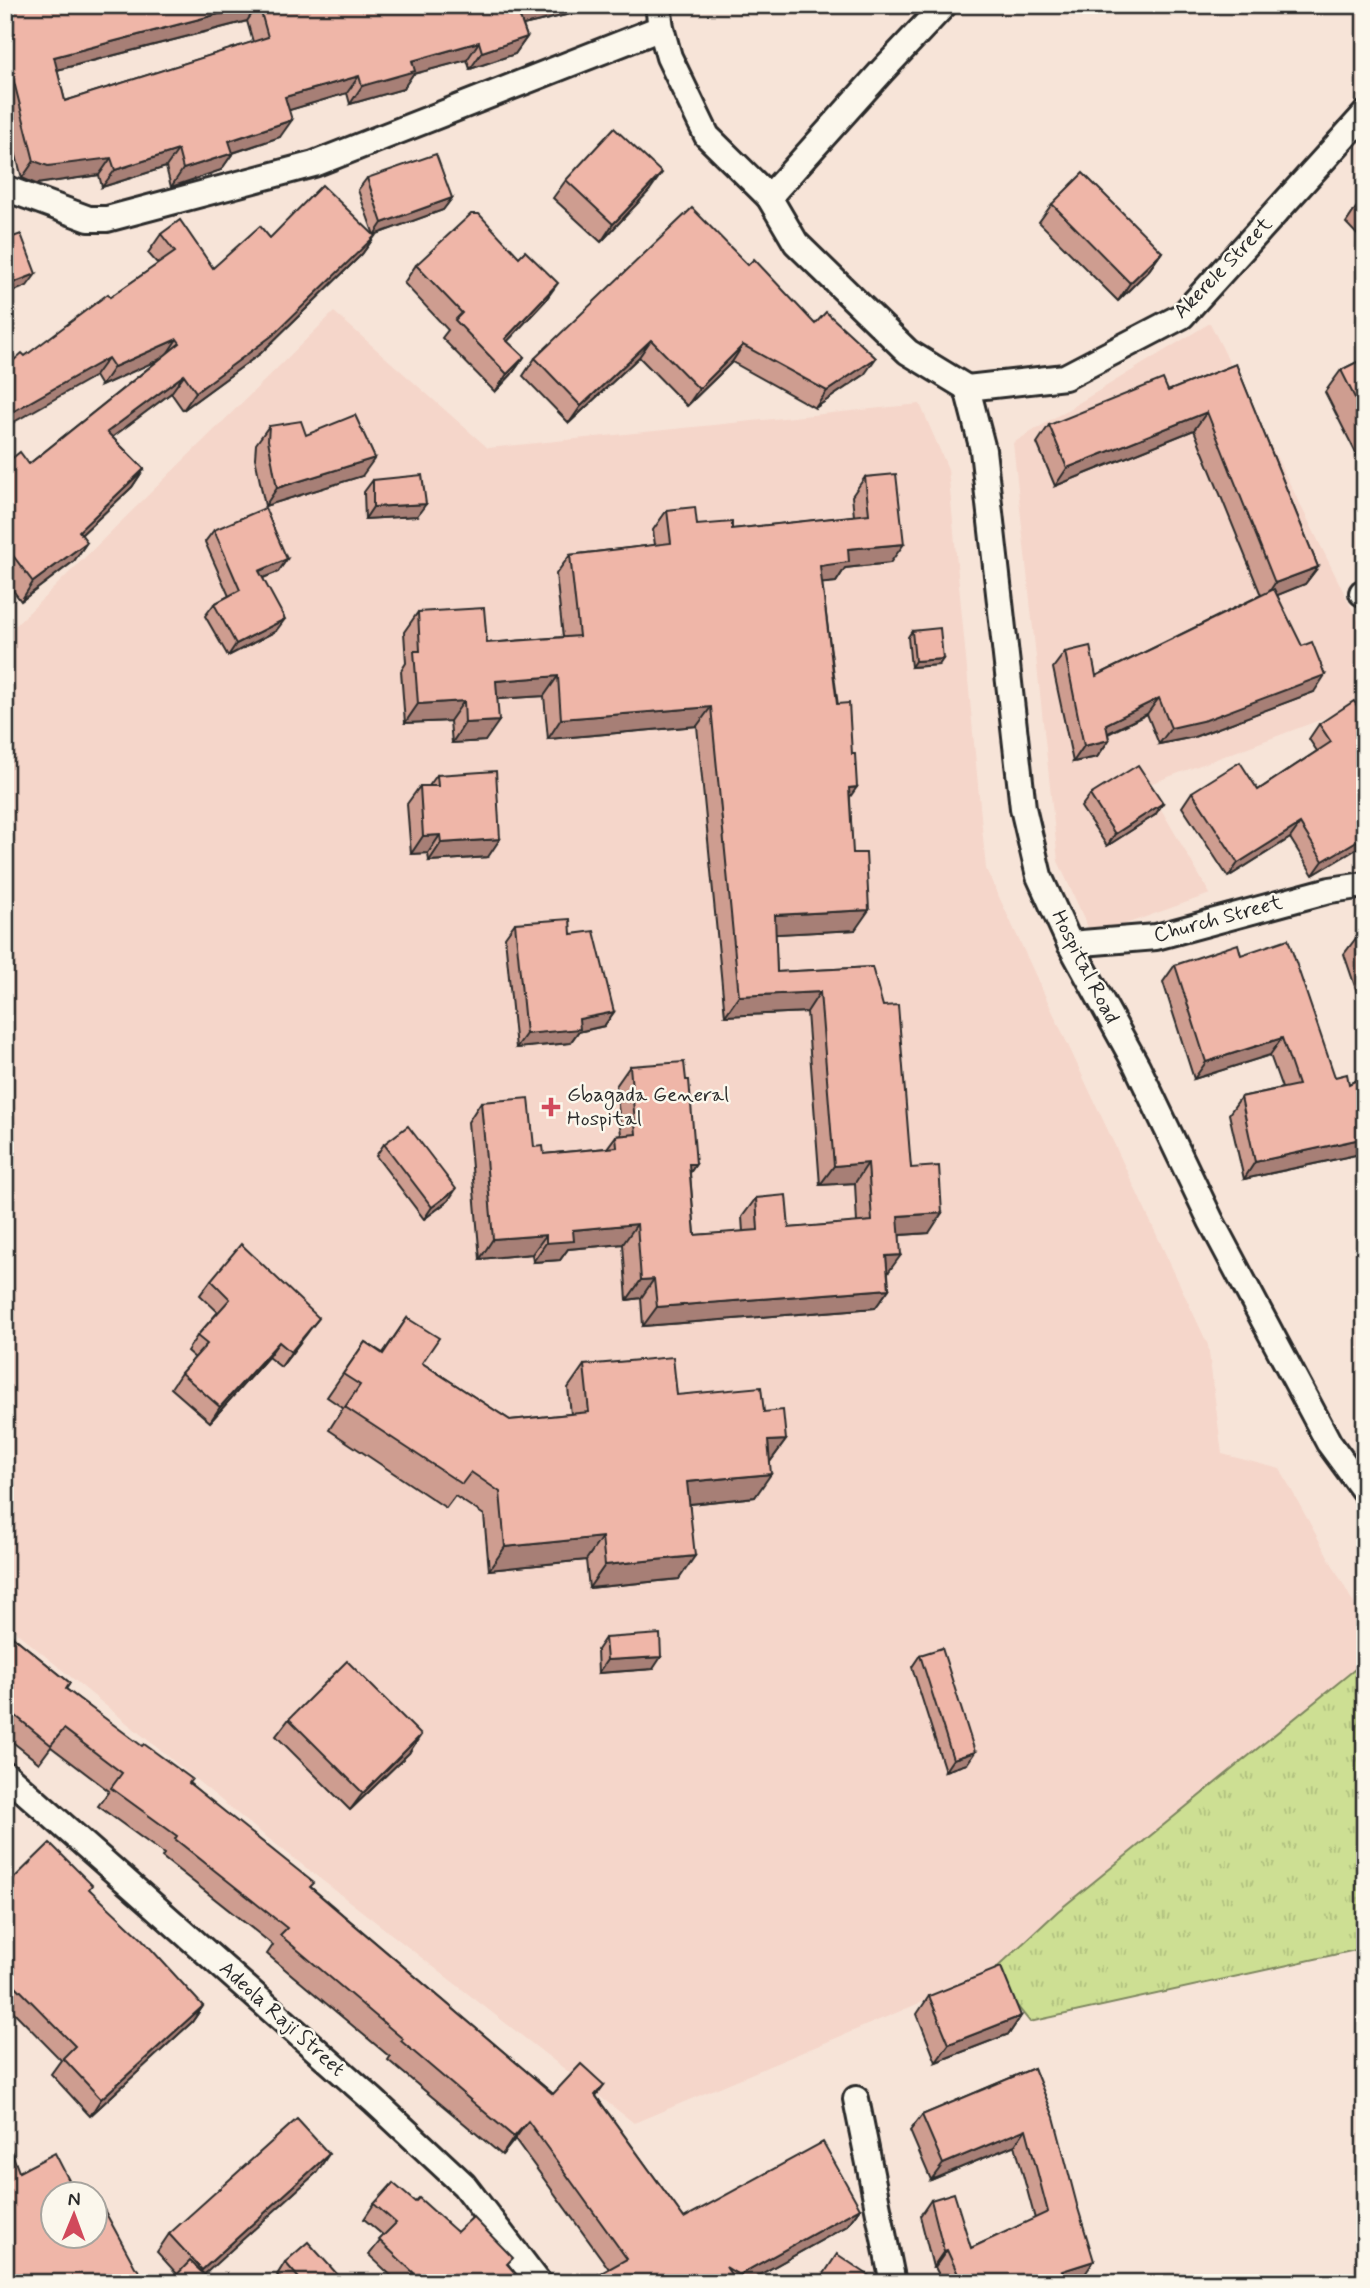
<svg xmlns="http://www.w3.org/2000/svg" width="1370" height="2288" viewBox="0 0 1370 2288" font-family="Mynerve,sans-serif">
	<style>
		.built { fill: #f5d6ca }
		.grass { fill: url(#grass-tufts); stroke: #7c855f; stroke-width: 2 }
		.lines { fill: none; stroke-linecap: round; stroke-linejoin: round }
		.street-casing { stroke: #2b2b2b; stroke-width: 30 }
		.street { stroke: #fbf7ec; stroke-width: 24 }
		.wall { fill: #ce9d90; stroke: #2b2b2b; stroke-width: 2; fill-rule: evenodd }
		.shaded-wall { fill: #a77f76; stroke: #2b2b2b; stroke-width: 2 }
		.building { fill: #efb6a8; stroke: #2b2b2b; stroke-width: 2 }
		.poi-dot { fill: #d1495b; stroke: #fbf7ec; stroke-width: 2.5 }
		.labels { text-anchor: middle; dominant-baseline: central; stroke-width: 5; stroke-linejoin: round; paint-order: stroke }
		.street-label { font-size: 21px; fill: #2b2b2b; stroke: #fbf7ec }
		.poi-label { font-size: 21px; fill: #2b2b2b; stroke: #fbf7ec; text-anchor: start }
	</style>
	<defs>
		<pattern id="grass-tufts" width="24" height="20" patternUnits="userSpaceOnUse" patternTransform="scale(1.75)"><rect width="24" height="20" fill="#cddf93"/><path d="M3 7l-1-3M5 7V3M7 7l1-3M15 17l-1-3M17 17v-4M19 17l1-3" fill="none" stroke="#b0c07f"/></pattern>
	</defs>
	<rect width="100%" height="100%" fill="#f7e4d8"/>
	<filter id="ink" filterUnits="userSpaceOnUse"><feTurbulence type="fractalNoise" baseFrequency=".0143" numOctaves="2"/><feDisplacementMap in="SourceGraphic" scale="14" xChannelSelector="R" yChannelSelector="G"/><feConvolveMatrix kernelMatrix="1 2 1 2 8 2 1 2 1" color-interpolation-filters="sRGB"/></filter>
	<g filter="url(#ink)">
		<g class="built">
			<polygon points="334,312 488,448 920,404 948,469 986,869 1208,1345 1222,1454 1280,1469 1365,1624 1365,1661 1058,1911 991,1973 634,2123 255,1828 5,1623 5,636"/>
			<polygon points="1210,323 1365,635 1365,703 1147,785 1210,894 1092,936 1058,861 1013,443"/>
		</g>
		<polygon class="grass" points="1365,1661 1365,1948 1030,2022 991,1973 1058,1911"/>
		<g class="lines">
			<defs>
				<g id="street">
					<polyline points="658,5 661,28 669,57 707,136 769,197 796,243 908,352 967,388"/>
					<polyline points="5,188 89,219 107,219 314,164 661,28"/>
					<polyline points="769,197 882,71 944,5"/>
					<polyline points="967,388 983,450 1023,808 1039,876 1070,944 1137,1066 1211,1221 1329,1443 1365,1492"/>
					<polyline points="967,388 1065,377 1182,316 1365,114"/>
					<polyline points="1362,593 1365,592"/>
					<polyline points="1070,944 1156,937 1330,890 1365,885"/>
					<polyline points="5,1774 374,2101 464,2185 539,2283"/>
					<polyline points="856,2099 893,2283"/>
				</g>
			</defs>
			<use href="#street" class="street-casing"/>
			<use href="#street" class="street"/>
		</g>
		<g class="wall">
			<path d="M5,5H609L523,25L527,37L515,54L470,69L467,60L413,74L403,89L350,104L347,93L289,110L280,137L233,153L221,170L171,187L166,167L102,187L99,175L36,184L22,178L5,114ZM247,21L253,42L65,101L57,70Z"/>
			<polygon points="367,178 452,198 443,210 374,235 358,190"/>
			<polygon points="566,180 649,191 601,242 553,198"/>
			<polygon points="1365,199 1365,243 1346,223 1356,208"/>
			<polygon points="1052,204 1162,252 1149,270 1118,301 1039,222"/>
			<polygon points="161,234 213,268 270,238 375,236 362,254 261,353 183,410 171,393 112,437 144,469 132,487 81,535 87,542 74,561 21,601 5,580 5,464 29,464 161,358 101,386 95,376 25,356 158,264 148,253"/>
			<polygon points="416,265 545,301 507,341 524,357 511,375 495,392 442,338 448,330 404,283"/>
			<polygon points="748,265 815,324 864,375 815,408 732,362 687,406 639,357 569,423 523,376 535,358"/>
			<polygon points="1365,358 1365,471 1325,392 1341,370"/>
			<polygon points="1236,364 1318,567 1305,584 1277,595 1314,692 1194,737 1159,744 1147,714 1108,734 1109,740 1097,757 1073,762 1053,668 1065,652 1096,676 1261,595 1194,430 1055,486 1037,443 1049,425 1168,391"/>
			<polygon points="269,426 306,435 362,476 265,506 255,458 256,444"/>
			<polygon points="865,477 890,563 845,568 836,582 822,583 850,798 855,930 775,934 777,972 872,967 911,1168 929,1233 900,1235 888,1274 889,1289 875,1308 643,1326 641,1298 627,1300 623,1244 568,1249 560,1260 533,1262 532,1254 480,1259 468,1122 481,1102 534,1147 544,1154 607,1148 616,1136 621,1135 616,1086 630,1066 696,1164 690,1173 695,1235 743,1232 742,1217 756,1198 789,1228 857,1223 855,1183 820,1185 807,1012 725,1016 697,726 548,739 544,696 497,699 485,741 452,743 450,721 405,723 401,671 406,663 404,632 418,612 487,643 563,637 556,574 570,555 655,545 653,530 667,510 697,525 732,529 854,516 852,496"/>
			<polygon points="373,480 417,516 365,519 364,492"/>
			<polygon points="214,530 287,559 278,572 263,578 276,631 228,656 205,616 214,604 229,596 205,542"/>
			<polygon points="912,631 939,665 911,667 908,637"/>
			<polygon points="1359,709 1365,844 1313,875 1290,838 1228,877 1182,807 1192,792 1258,790 1317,751 1309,739 1319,724"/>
			<polygon points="437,775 488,857 429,861 428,853 411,854 407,804 420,786 429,786"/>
			<polygon points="1090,795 1163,803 1155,815 1107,846 1081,807"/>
			<polygon points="515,923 571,934 614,1012 604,1026 578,1032 570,1043 516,1048 505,937"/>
			<polygon points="1365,935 1365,1016 1344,954 1356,938"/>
			<polygon points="1241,955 1335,1077 1349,1084 1365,1076 1365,1153 1244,1179 1229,1114 1241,1097 1282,1088 1270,1055 1194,1079 1163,982 1175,965"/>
			<polygon points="384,1144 448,1201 424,1219 376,1156"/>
			<polygon points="211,1280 308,1332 281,1367 268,1357 210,1422 171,1388 181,1373 195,1358 187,1351 197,1336 218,1312 200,1295"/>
			<polygon points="407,1318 422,1363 510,1420 571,1414 568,1388 584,1365 677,1395 764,1412 786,1440 770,1462 755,1497 690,1504 679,1579 589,1588 586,1560 489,1570 484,1515 455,1496 446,1508 329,1430 343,1408 327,1397 349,1365 365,1342 383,1353"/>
			<polygon points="5,1630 70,1683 66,1689 189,1783 553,2094 604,2085 596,2096 684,2218 860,2208 847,2226 745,2283 591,2283 596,2276 609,2269 515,2139 502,2155 388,2060 390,2057 267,1954 273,1945 162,1857 164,1854 98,1806 109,1791 51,1747 39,1763 5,1736"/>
			<polygon points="605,1638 653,1669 598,1673 597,1650"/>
			<polygon points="920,1655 967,1764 945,1771 912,1667"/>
			<polygon points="289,1719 409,1753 350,1810 276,1736"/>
			<polygon points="5,1887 89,1889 203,2006 192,2022 90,2116 51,2074 61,2060 5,2003"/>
			<polygon points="929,1996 1021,2016 1009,2034 936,2062 917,2014"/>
			<polygon points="1034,2068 1083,2277 1068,2282 1068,2283 943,2283 935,2267 933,2267 920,2216 931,2200 971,2248 1035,2219 1015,2145 931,2180 910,2131 922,2115"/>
			<polygon points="317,2172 204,2274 177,2274 157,2252 169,2234"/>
			<polygon points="415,2202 457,2232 508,2265 524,2283 399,2283 369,2255 384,2236 364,2219 374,2204"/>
			<polygon points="285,2262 330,2283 284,2283 277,2275"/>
		</g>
		<g class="shaded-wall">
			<polygon points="253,5 258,5 247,21 41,74 54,57"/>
			<polygon points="547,5 609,5 506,29 518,12"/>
			<polygon points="527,37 515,54 470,69 482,52"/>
			<polygon points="479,42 467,60 413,74 403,89 350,104 362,86 412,61"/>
			<polygon points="12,74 5,83 5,80 8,75"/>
			<polygon points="359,76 347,93 273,115 285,97"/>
			<polygon points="292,120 280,137 217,158 229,141"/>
			<polygon points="178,150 166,167 102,187 115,170"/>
			<polygon points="233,153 221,170 171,187 183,169"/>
			<polygon points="111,158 99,175 36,184 22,178 34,161"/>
			<polygon points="662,173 649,191 601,242 613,224"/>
			<polygon points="452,198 443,210 374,235 382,223"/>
			<polygon points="375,236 362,254 261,353 183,410 196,392"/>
			<polygon points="1162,252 1149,270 1118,301 1130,283"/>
			<polygon points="36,274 27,286 5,295 5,286"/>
			<polygon points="558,283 545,301 493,357 505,339"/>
			<polygon points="177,339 165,357 101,386 114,367"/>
			<polygon points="651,340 639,357 569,423 581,406"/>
			<polygon points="743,345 732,362 687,406 699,389"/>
			<polygon points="524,357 511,375 495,392 507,374"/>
			<polygon points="108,358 95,376 5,427 5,416"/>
			<polygon points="876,358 864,375 815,408 827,391"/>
			<polygon points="184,375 171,393 94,451 107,432"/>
			<polygon points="1207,412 1194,430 1055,486 1067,468"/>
			<polygon points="375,458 362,476 265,506 277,488"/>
			<polygon points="144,469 132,487 66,549 79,531"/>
			<polygon points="426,504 417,516 365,519 373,507"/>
			<polygon points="87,542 74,561 21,601 33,582"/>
			<polygon points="904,544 890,563 845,568 836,582 807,585 820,566 848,549"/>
			<polygon points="287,559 278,572 250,583 259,571"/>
			<polygon points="1318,567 1305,584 1263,601 1275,583"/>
			<polygon points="285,619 276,631 228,656 236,644"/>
			<polygon points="943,659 939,665 911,667 915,661"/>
			<polygon points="1325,675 1314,692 1194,737 1159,744 1171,728"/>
			<polygon points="558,676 544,696 482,700 496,681"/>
			<polygon points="1159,698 1147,714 1094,740 1106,724"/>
			<polygon points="464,701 450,721 405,723 418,704"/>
			<polygon points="711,707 697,726 548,739 561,719"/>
			<polygon points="499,721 485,741 452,743 465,723"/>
			<polygon points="1109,740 1097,757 1073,762 1084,746"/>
			<polygon points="857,787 843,807 849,788"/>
			<polygon points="1163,803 1155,815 1107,846 1115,834"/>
			<polygon points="1300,824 1290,838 1228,877 1238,863"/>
			<polygon points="440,835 428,853 411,854 423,836"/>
			<polygon points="1365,836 1365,844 1313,875 1323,861"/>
			<polygon points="500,839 488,857 429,861 441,843"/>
			<polygon points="869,910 855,930 761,935 775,915"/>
			<polygon points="820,992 807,1012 725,1016 739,996"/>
			<polygon points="614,1012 604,1026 578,1032 570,1043 516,1048 526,1034 579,1019"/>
			<polygon points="1282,1038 1270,1055 1194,1079 1206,1062"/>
			<polygon points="1365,1138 1365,1153 1244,1179 1255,1162"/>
			<polygon points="868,1163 855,1183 820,1185 834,1166"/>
			<polygon points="689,1164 696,1164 682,1183"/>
			<polygon points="456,1189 448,1201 424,1219 432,1207"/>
			<polygon points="942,1213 929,1233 885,1236 898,1216"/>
			<polygon points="637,1224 623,1244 568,1249 560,1260 533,1262 546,1243 573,1230"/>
			<polygon points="546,1235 532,1254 480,1259 493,1239"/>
			<polygon points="901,1255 887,1274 886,1256"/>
			<polygon points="654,1279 641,1298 627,1300 641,1280"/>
			<polygon points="889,1289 875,1308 643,1326 657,1307"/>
			<polygon points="319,1318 308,1332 281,1367 291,1352"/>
			<polygon points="279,1342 268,1357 210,1422 220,1407"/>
			<polygon points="786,1440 769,1463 768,1441"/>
			<polygon points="771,1474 755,1497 671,1506 687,1482"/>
			<polygon points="602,1537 586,1560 489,1570 505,1547"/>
			<polygon points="695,1556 679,1579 589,1588 605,1565"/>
			<polygon points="661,1657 653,1669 598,1673 607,1660"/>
			<polygon points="421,1735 409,1753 350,1810 363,1793"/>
			<polygon points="975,1752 967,1764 945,1771 953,1759"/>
			<polygon points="203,2006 192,2022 90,2116 101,2099"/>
			<polygon points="1021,2016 1009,2034 936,2062 949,2044"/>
			<polygon points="528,2121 515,2139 502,2155 514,2137"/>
			<polygon points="1026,2129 1015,2145 931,2180 943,2164"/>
			<polygon points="329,2154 317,2172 195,2283 193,2283 202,2270"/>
			<polygon points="860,2208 847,2226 745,2283 733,2283 739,2275"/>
			<polygon points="947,2250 935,2267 933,2267 944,2251"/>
			<polygon points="1094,2261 1083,2277 1065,2283 1062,2271"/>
		</g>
		<g class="building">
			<polygon points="5,5 253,5 54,57 65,101 268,37 259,5 547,5 518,12 527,37 482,52 479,42 412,61 415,71 362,86 359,76 285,97 292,120 229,141 233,153 183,169 178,150 115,170 111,158 48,166 34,161 12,74 8,75 5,52"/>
			<polygon points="614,128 662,173 613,224 566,180"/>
			<polygon points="436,154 452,198 382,223 367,178"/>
			<polygon points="1083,173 1162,252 1130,283 1052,204"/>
			<polygon points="322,185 375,236 273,335 196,392 184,375 107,432 144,469 79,531 87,542 33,582 5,545 5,464 20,452 29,464 180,343 177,339 114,367 108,358 5,416 5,368 22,353 25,356 108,294 110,297 175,252 161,234 180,220 213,268 260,226 270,238"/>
			<polygon points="1365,199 1365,216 1356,208"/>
			<polygon points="692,208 748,265 754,259 815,324 826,312 876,358 827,391 743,345 699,389 651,340 581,406 535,358"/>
			<polygon points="471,214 479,214 519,257 525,251 558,283 505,339 524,357 507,374 455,320 462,313 416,265"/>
			<polygon points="21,234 36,274 5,286 5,240"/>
			<polygon points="1365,358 1365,418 1341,370"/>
			<polygon points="1236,364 1318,567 1275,583 1207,412 1067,468 1049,425 1163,379 1168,391"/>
			<polygon points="355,415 375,458 277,488 268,440 269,426 301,421 306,435"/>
			<polygon points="896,474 904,544 848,549 849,562 820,566 837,704 849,703 852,754 855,754 857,787 849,788 853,853 866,853 869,910 775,915 777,972 872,967 883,1006 898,1005 911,1168 939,1166 942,1213 898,1216 901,1255 886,1256 889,1289 657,1307 654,1279 641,1280 637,1224 573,1230 574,1241 546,1243 546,1235 493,1239 481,1102 529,1098 534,1147 543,1146 544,1154 617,1147 616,1136 636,1134 630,1066 684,1062 686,1080 689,1080 696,1164 689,1164 695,1235 758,1230 756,1198 786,1195 789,1228 872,1221 868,1163 834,1166 820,992 739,996 711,707 561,719 558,676 496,681 499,721 465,723 464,701 418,704 414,651 420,651 418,612 484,608 487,643 579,636 570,555 671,543 667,510 695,507 697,525 732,522 732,529 869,514 865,477"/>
			<polygon points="422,475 426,504 373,507 373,480"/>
			<polygon points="265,508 287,559 259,571 285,619 236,644 214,604 240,590 214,530"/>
			<polygon points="1274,589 1302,646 1312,642 1325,675 1206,720 1171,728 1159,698 1106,724 1109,740 1084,746 1065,652 1090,646 1096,676"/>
			<polygon points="940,628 943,659 915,661 912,631"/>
			<polygon points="1354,701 1359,709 1365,706 1365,836 1323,861 1300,824 1238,863 1192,792 1240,762 1258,790 1331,742 1319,724"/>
			<polygon points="1138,765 1163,803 1115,834 1090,795"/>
			<polygon points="496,771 500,839 441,843 440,835 423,836 420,786 438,786 437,775"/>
			<polygon points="570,919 571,934 594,931 614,1012 579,1019 580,1029 526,1034 515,923"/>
			<polygon points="1365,935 1365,963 1356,938"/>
			<polygon points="1288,939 1335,1077 1347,1074 1349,1084 1365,1076 1365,1138 1255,1162 1241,1097 1298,1085 1282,1038 1206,1062 1175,965 1238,944 1241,955"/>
			<polygon points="408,1126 456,1189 432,1207 384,1144"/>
			<polygon points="241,1244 319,1318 291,1352 279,1342 220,1407 181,1373 207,1344 197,1336 230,1299 211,1280"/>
			<polygon points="407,1318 439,1338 422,1363 510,1420 589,1412 584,1365 673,1357 677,1395 761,1387 764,1412 783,1410 786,1440 768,1441 771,1474 687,1482 695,1556 605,1565 602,1537 505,1547 500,1492 471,1472 462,1484 345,1407 360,1385 343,1374 365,1342 383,1354"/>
			<polygon points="5,1630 70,1683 66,1689 142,1746 144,1744 192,1779 189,1783 314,1883 310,1887 553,2094 581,2064 604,2085 595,2095 684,2218 823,2142 860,2208 739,2275 726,2267 737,2283 599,2283 596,2276 627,2259 528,2121 514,2137 401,2041 403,2039 280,1935 287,1928 175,1839 177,1836 111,1788 122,1773 64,1729 51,1745 5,1707"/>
			<polygon points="660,1634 661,1657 607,1660 605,1638"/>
			<polygon points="942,1648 975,1752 953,1759 920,1655"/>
			<polygon points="347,1661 421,1735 363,1793 289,1719"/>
			<polygon points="50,1843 92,1885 89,1889 142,1939 203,2006 101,2099 63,2058 75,2046 5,1975 5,1887"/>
			<polygon points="1001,1967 1021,2016 949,2044 929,1996"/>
			<polygon points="1034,2068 1054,2117 1077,2205 1094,2261 1062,2271 1068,2283 962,2283 947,2250 944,2251 931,2200 954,2193 971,2248 1048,2212 1026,2129 943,2164 922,2115"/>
			<polygon points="297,2119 329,2154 202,2270 169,2234"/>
			<polygon points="5,2134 19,2172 55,2153 76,2194 52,2194 52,2236 94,2236 94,2211 102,2206 135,2267 151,2283 5,2283"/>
			<polygon points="393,2183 415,2202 419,2198 457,2232 473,2217 513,2258 507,2264 524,2283 405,2283 414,2273 379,2240 396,2223 374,2204"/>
			<polygon points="308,2242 337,2274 327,2283 303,2283 285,2262"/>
			<polygon points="837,2254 880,2283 818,2283"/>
			<polygon points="190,2261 213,2283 169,2283"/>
		</g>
	</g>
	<path class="poi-dot" d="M547.5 1096.5h7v7h7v7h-7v7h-7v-7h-7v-7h7z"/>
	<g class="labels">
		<g class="street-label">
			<text transform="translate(1223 268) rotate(-46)">Akerele Street</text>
			<text transform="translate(1218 919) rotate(-15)">Church Street</text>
			<text transform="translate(1085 967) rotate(63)">Hospital Road</text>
			<text transform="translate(282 2019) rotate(42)">Adeola Raji Street</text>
		</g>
		<g class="poi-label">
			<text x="567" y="1095">Gbagada General<tspan x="567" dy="24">Hospital</tspan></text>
		</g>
	</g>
	<rect width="1370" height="2288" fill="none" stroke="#fbf7ec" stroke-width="28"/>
	<rect x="14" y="14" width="1342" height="2260" fill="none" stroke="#2b2b2b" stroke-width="2.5" filter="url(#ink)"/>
	<g transform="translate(74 2215) rotate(1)"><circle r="33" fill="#fbf7ec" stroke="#a8a59f" stroke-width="2"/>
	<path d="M0-5L12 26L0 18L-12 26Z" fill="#d1495b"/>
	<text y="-10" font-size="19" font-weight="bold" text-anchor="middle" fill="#2b2b2b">N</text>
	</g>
</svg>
